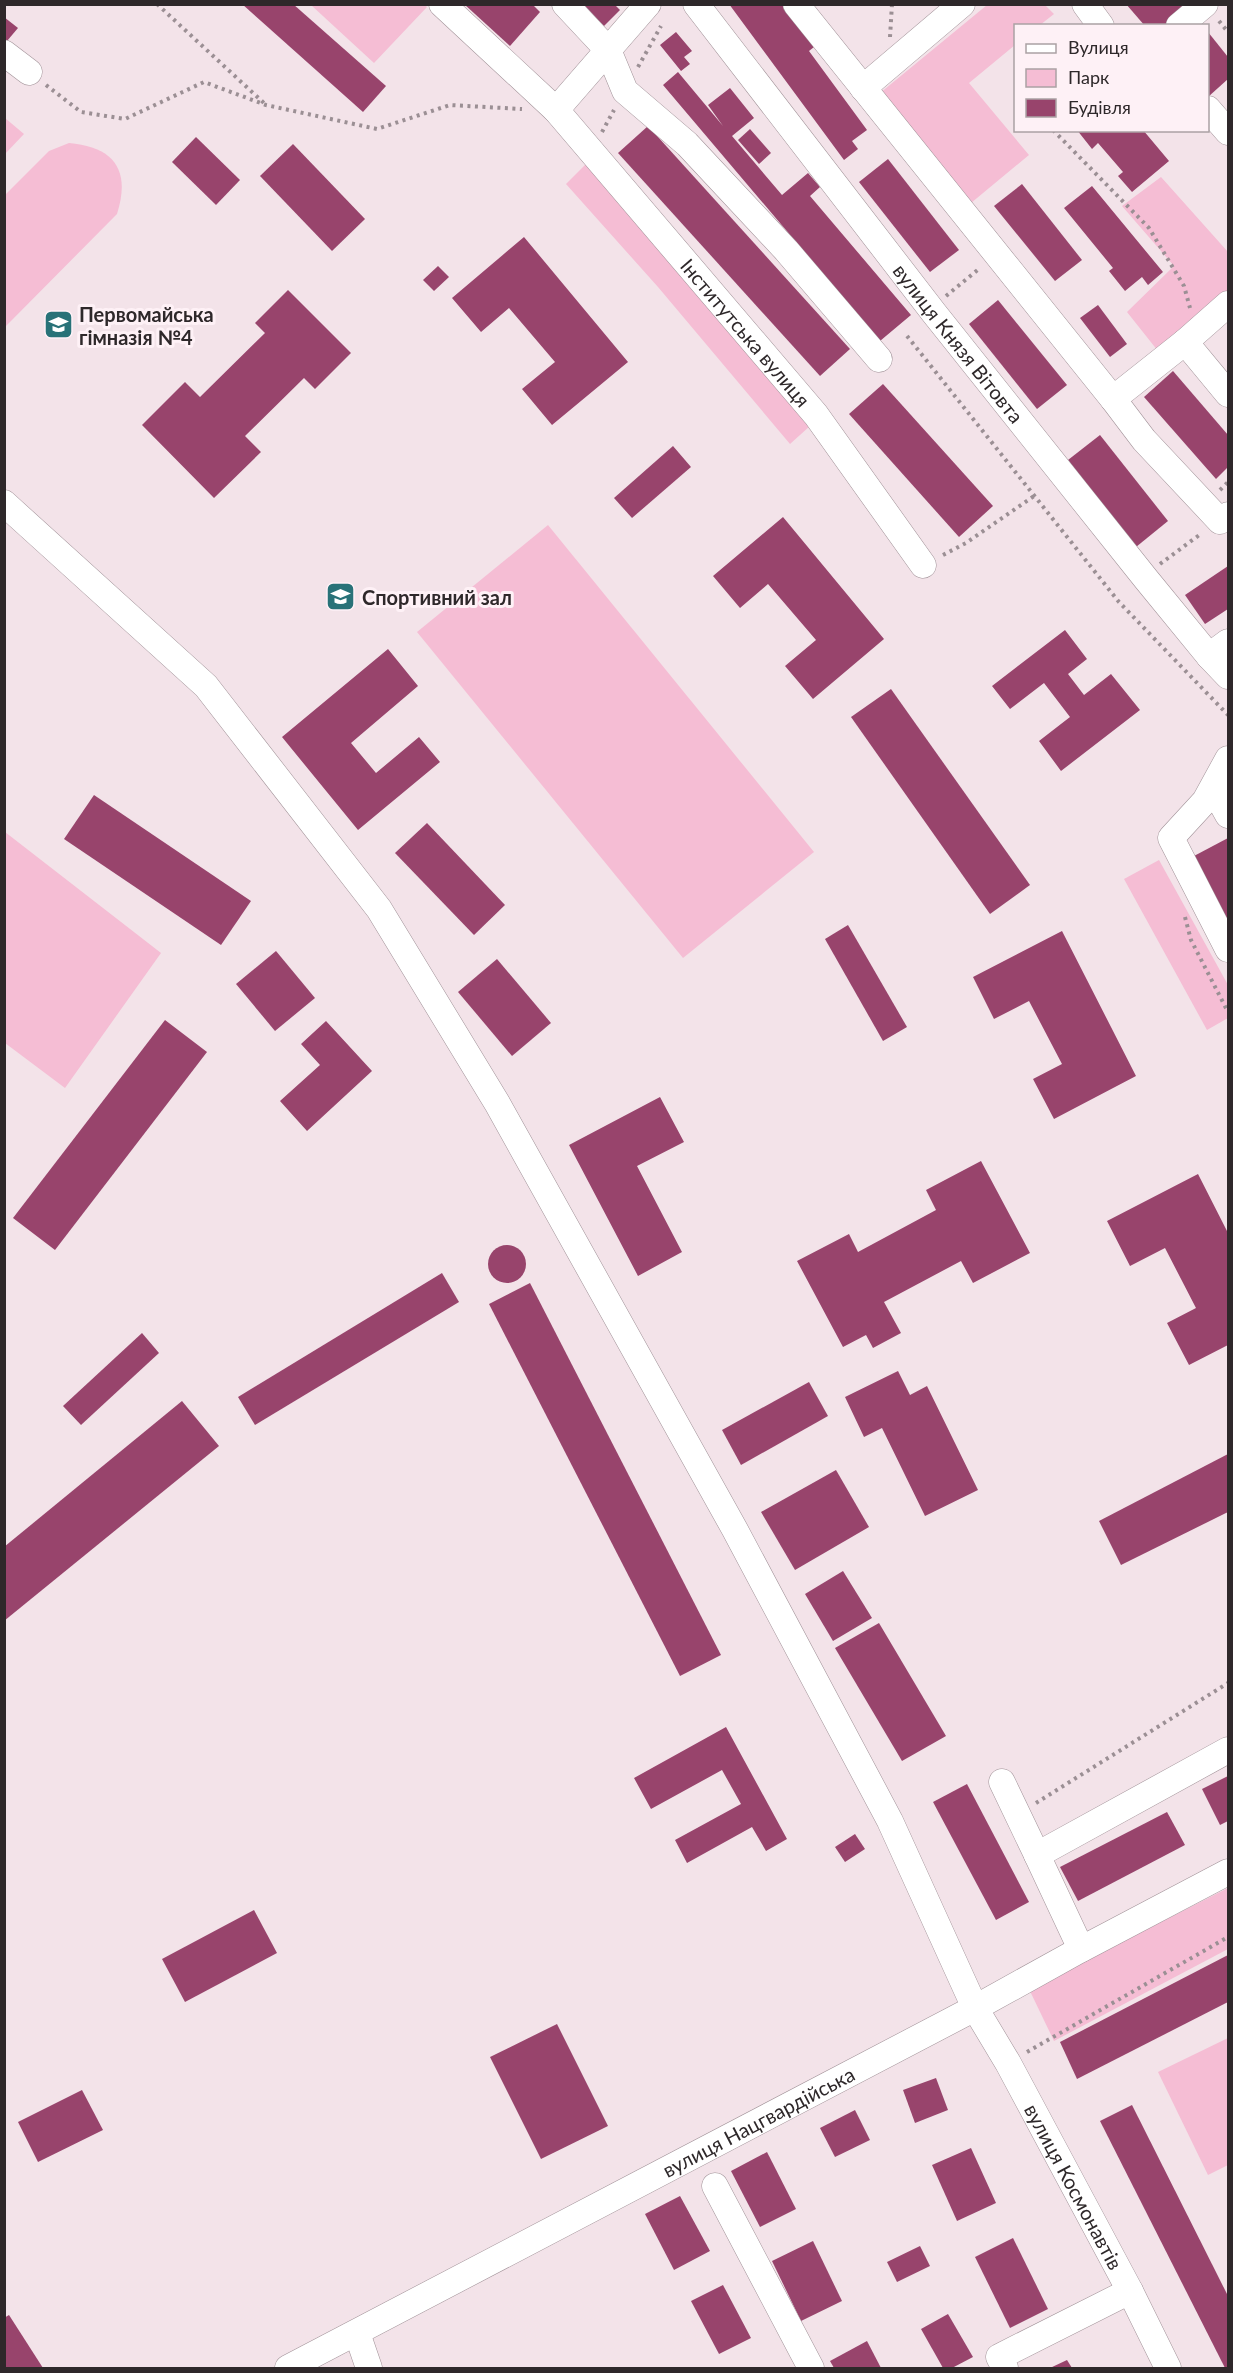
<svg xmlns="http://www.w3.org/2000/svg" width="1233" height="2373" viewBox="0 0 1233 2373" font-family="Lato,sans-serif">
	<style>
		.green { fill: #f5bdd4 }
		.building { fill: #98446c }
		.lines { fill: none; stroke-linecap: round; stroke-linejoin: round }
		.minor-casing { stroke: #a19298; stroke-width: 27 }
		.path { stroke: #9b8f94; stroke-width: 4; stroke-dasharray: 3 4.5; stroke-linecap: butt }
		.minor { stroke: #fff; stroke-width: 26 }
		.labels { text-anchor: middle; dominant-baseline: central; stroke-width: 6; stroke-linejoin: round; paint-order: stroke }
		.poi-label { font-size: 20px; font-weight: bold; fill: #2e282a; stroke: #fef1f6; text-anchor: start }
		.street-label { font-size: 20px; fill: #2e282a; stroke: #fef1f6 }
	</style>
	<rect width="100%" height="100%" fill="#f3e3e9"/>
	<g class="green">
		<polygon points="425,5 427,7 374,63 311,5"/>
		<polygon points="987,5 1045,5 1054,14 1040,25 1016,26 1015,45 969,83 1029,155 965,208 874,98"/>
		<polygon points="5,118 24,134 5,154"/>
		<path d="M69,143C114,147 131,170 117,214L5,327V195L49,151Z"/>
		<polygon points="588,162 810,426 790,444 658,287 566,184"/>
		<polygon points="1161,177 1228,252 1228,291 1158,351 1127,312 1174,266 1122,206"/>
		<polygon points="548,525 814,852 683,958 417,632"/>
		<polygon points="5,832 161,953 65,1088 5,1043"/>
		<polygon points="1159,860 1228,985 1228,1018 1207,1030 1124,879"/>
		<polygon points="1228,1888 1228,1949 1054,2041 1029,1989"/>
		<polygon points="1228,2038 1228,2165 1208,2175 1158,2072"/>
	</g>
	<g class="building">
		<polygon points="242,4 293,4 386,86 363,112"/>
		<polygon points="464,4 532,4 540,12 510,46"/>
		<polygon points="583,4 614,4 620,10 604,26"/>
		<polygon points="729,4 783,4 814,47 809,51 867,130 852,141 858,149 844,160"/>
		<polygon points="1126,4 1182,4 1185,8 1165,26 1145,26"/>
		<polygon points="4,17 18,28 7,41 4,38"/>
		<polygon points="676,32 692,51 684,57 690,64 681,71 660,45"/>
		<polygon points="1208,32 1228,57 1228,79 1208,97"/>
		<polygon points="678,72 723,126 708,105 730,88 754,118 732,136 782,195 808,173 820,187 810,196 911,315 880,341 663,85"/>
		<polygon points="648,126 850,349 820,376 618,153"/>
		<polygon points="750,129 771,153 759,164 738,140"/>
		<polygon points="1077,130 1143,130 1169,161 1132,192 1118,176 1123,172 1098,143 1092,149"/>
		<polygon points="196,137 240,180 216,205 172,162"/>
		<polygon points="293,144 365,219 332,251 260,176"/>
		<polygon points="888,159 959,250 930,272 859,182"/>
		<polygon points="1022,184 1082,260 1055,281 994,206"/>
		<polygon points="1092,186 1163,272 1148,285 1142,277 1125,291 1109,271 1113,268 1064,208"/>
		<polygon points="524,237 628,362 552,425 522,389 555,362 509,308 481,332 452,298"/>
		<polygon points="438,266 449,277 434,291 423,280"/>
		<polygon points="288,290 351,353 315,389 304,378 245,436 261,452 214,498 142,425 185,382 200,397 265,333 255,323"/>
		<polygon points="998,300 1067,385 1037,409 969,324"/>
		<polygon points="1098,305 1127,344 1110,357 1080,318"/>
		<polygon points="1173,371 1228,435 1228,467 1216,479 1144,397"/>
		<polygon points="883,384 993,506 959,537 849,414"/>
		<polygon points="1100,435 1168,521 1136,547 1068,460"/>
		<polygon points="673,446 691,467 632,518 614,498"/>
		<polygon points="783,517 884,639 813,699 785,666 816,640 768,584 740,608 713,576"/>
		<polygon points="1228,566 1228,609 1205,624 1185,595"/>
		<polygon points="1065,630 1087,659 1068,674 1084,695 1111,674 1140,710 1061,771 1039,741 1070,717 1044,683 1010,709 992,686"/>
		<polygon points="388,649 418,686 351,743 376,773 419,737 440,762 358,830 282,737"/>
		<polygon points="891,689 1030,885 990,914 851,717"/>
		<polygon points="94,795 251,901 221,945 64,839"/>
		<polygon points="427,823 505,905 474,935 395,853"/>
		<polygon points="1228,838 1228,921 1194,856"/>
		<polygon points="848,925 907,1027 883,1041 825,939"/>
		<polygon points="1062,931 1136,1076 1054,1119 1033,1079 1062,1064 1029,1001 994,1019 973,977"/>
		<polygon points="276,951 315,998 275,1031 236,984"/>
		<polygon points="497,959 551,1023 512,1056 458,992"/>
		<polygon points="165,1020 207,1052 55,1250 13,1218"/>
		<polygon points="326,1021 372,1071 307,1131 280,1101 320,1065 301,1044"/>
		<polygon points="660,1097 684,1142 637,1166 682,1252 638,1276 569,1145"/>
		<polygon points="981,1161 1030,1253 973,1283 961,1261 884,1302 901,1333 873,1348 866,1335 843,1347 797,1261 849,1234 858,1252 936,1210 926,1190"/>
		<polygon points="1198,1174 1228,1233 1228,1345 1189,1365 1167,1323 1196,1308 1165,1248 1130,1266 1107,1221"/>
		<circle cx="507" cy="1264" r="19"/>
		<polygon points="442,1273 459,1302 255,1425 238,1397"/>
		<polygon points="530,1283 721,1655 680,1676 489,1304"/>
		<polygon points="142,1333 159,1353 81,1425 63,1406"/>
		<polygon points="898,1371 910,1395 927,1386 978,1490 925,1516 882,1428 864,1437 845,1397"/>
		<polygon points="809,1382 828,1416 741,1465 722,1430"/>
		<polygon points="182,1401 219,1446 4,1621 4,1547"/>
		<polygon points="1228,1454 1228,1512 1121,1565 1099,1521"/>
		<polygon points="836,1470 869,1527 795,1570 761,1512"/>
		<polygon points="843,1571 872,1618 833,1641 805,1594"/>
		<polygon points="879,1623 946,1736 902,1761 835,1648"/>
		<polygon points="726,1727 787,1839 766,1851 752,1827 687,1863 675,1840 741,1804 722,1770 651,1809 634,1778"/>
		<polygon points="1228,1776 1228,1821 1220,1825 1202,1789"/>
		<polygon points="967,1784 1029,1902 996,1920 933,1802"/>
		<polygon points="1167,1812 1185,1845 1078,1901 1060,1867"/>
		<polygon points="855,1834 865,1849 845,1862 835,1847"/>
		<polygon points="254,1910 277,1953 185,2002 162,1959"/>
		<polygon points="1228,1955 1228,2002 1077,2079 1060,2042"/>
		<polygon points="557,2024 608,2126 541,2159 490,2057"/>
		<polygon points="936,2078 948,2110 915,2123 903,2090"/>
		<polygon points="82,2090 103,2130 38,2162 18,2122"/>
		<polygon points="1132,2105 1228,2296 1228,2368 1225,2368 1100,2121"/>
		<polygon points="855,2110 870,2140 835,2157 820,2128"/>
		<polygon points="971,2148 996,2203 957,2221 932,2165"/>
		<polygon points="767,2152 796,2209 760,2227 731,2171"/>
		<polygon points="680,2196 710,2251 674,2270 645,2214"/>
		<polygon points="1013,2238 1048,2309 1010,2328 975,2257"/>
		<polygon points="813,2241 842,2301 801,2321 772,2261"/>
		<polygon points="920,2246 930,2266 897,2282 887,2262"/>
		<polygon points="723,2285 751,2338 719,2354 691,2301"/>
		<polygon points="948,2314 973,2357 952,2368 943,2368 921,2329"/>
		<polygon points="9,2315 43,2368 4,2368 4,2318"/>
		<polygon points="867,2341 881,2368 834,2368 830,2361"/>
		<polygon points="1067,2360 1072,2368 1050,2368"/>
	</g>
	<g class="lines">
		<defs>
			<g id="minor">
				<path id="s1" d="M442,4L556,110L816,415L923,565"/>
				<polyline points="565,4 608,50 625,91 687,144 786,250 879,359"/>
				<path id="s2" d="M696,4L934,313L1146,579L1209,656L1228,676"/>
				<polyline points="796,4 1113,399 1185,342"/>
				<polyline points="1085,4 1101,26"/>
				<polyline points="1179,26 1205,4"/>
				<polyline points="4,53 29,72"/>
				<polyline points="863,88 962,4"/>
				<polyline points="1208,109 1228,132"/>
				<polyline points="556,110 648,4"/>
				<polyline points="1228,304 1185,342 1228,394"/>
				<polyline points="1113,399 1144,440 1220,521 1228,515"/>
				<path id="s3" d="M4,503L206,686L379,909L497,1103L734,1528L890,1821L975,2008L1008,2063L1130,2291L1168,2368"/>
				<polyline points="1209,656 1228,642"/>
				<polyline points="1228,759 1205,801 1171,838 1228,949"/>
				<polyline points="1213,788 1228,815"/>
				<polyline points="1002,1782 1037,1855"/>
				<polyline points="1081,1949 1037,1855 1228,1750"/>
				<polyline points="715,2186 811,2368"/>
				<polyline points="357,2333 369,2368"/>
				<path id="s4" d="M288,2368L975,2008L1076,1952L1228,1872"/>
				<polyline points="1005,2368 999,2357 1130,2291"/>
			</g>
		</defs>
		<use href="#minor" class="minor-casing"/>
		<g class="path">
			<polyline points="157,4 265,104"/>
			<polyline points="1219,21 1228,32"/>
			<polyline points="890,37 892,4"/>
			<polyline points="638,67 661,26"/>
			<polyline points="46,85 81,112 125,119 204,82 266,105 377,129 450,105 522,109"/>
			<polyline points="1053,130 1149,228 1184,286 1190,308"/>
			<polyline points="602,132 614,110"/>
			<polyline points="946,296 980,268"/>
			<polyline points="907,336 1119,602 1228,715"/>
			<polyline points="1220,490 1228,482"/>
			<polyline points="943,555 966,543 1034,496"/>
			<polyline points="1160,564 1202,533"/>
			<polyline points="1185,917 1191,940 1228,1012"/>
			<polyline points="1036,1803 1228,1683"/>
			<polyline points="1027,2052 1228,1937"/>
		</g>
		<use href="#minor" class="minor"/>
	</g>
	<defs>
		<symbol id="school-square" viewBox="-11 -11 22 22"><rect x="-9" y="-9" width="18" height="18" rx="4" fill="#287278" stroke="#fef1f6"/><path d="M0-5L7-2L0 1L-7-2ZM-4 1L0 2.5L4 1V4Q0 6-4 4Z" fill="#fff"/></symbol>
		<symbol id="university-square" viewBox="-11 -11 22 22"><rect x="-9" y="-9" width="18" height="18" rx="4" fill="#287278" stroke="#fef1f6"/><path d="M0-5L7-2L0 1L-7-2ZM-4 1L0 2.5L4 1V4Q0 6-4 4Z" fill="#fff"/></symbol>
	</defs>
	<g fill-rule="evenodd">
		<use href="#school-square" x="42" y="308" width="33" height="33"/>
		<use href="#university-square" x="324" y="580" width="33" height="33"/>
	</g>
	<g class="labels">
		<g class="poi-label">
			<text x="79" y="314">Первомайська<tspan x="79" dy="23">гімназія №4</tspan></text>
			<text x="362" y="597">Спортивний зал</text>
		</g>
		<g class="street-label">
			<text stroke="none"><textPath href="#s1" startOffset="448">Інститутська вулиця</textPath></text>
			<text stroke="none"><textPath href="#s2" startOffset="429">вулиця Князя Вітовта</textPath></text>
			<text stroke="none"><textPath href="#s4" startOffset="531">вулиця Нацгвардійська</textPath></text>
			<text stroke="none"><textPath href="#s3" startOffset="2010">вулиця Космонавтів</textPath></text>
		</g>
	</g>
	<rect width="1233" height="2373" fill="none" stroke="#2e282a" stroke-width="12"/>
	<rect x="1014" y="24" width="195" height="108" fill="#fef1f6" stroke="#aba1a4" stroke-width="1.5"/>
	<rect x="1026" y="44" width="30" height="9" fill="#ffffff" stroke="#aba1a4" stroke-width="1.5"/>
	<text x="1068" y="54" font-size="18" fill="#2e282a">Вулиця</text>
	<rect x="1026" y="69" width="30" height="18" fill="#f5bdd4" stroke="#aba1a4" stroke-width="1.5"/>
	<text x="1068" y="84" font-size="18" fill="#2e282a">Парк</text>
	<rect x="1026" y="99" width="30" height="18" fill="#98446c" stroke="#aba1a4" stroke-width="1.5"/>
	<text x="1068" y="114" font-size="18" fill="#2e282a">Будівля</text>
</svg>
